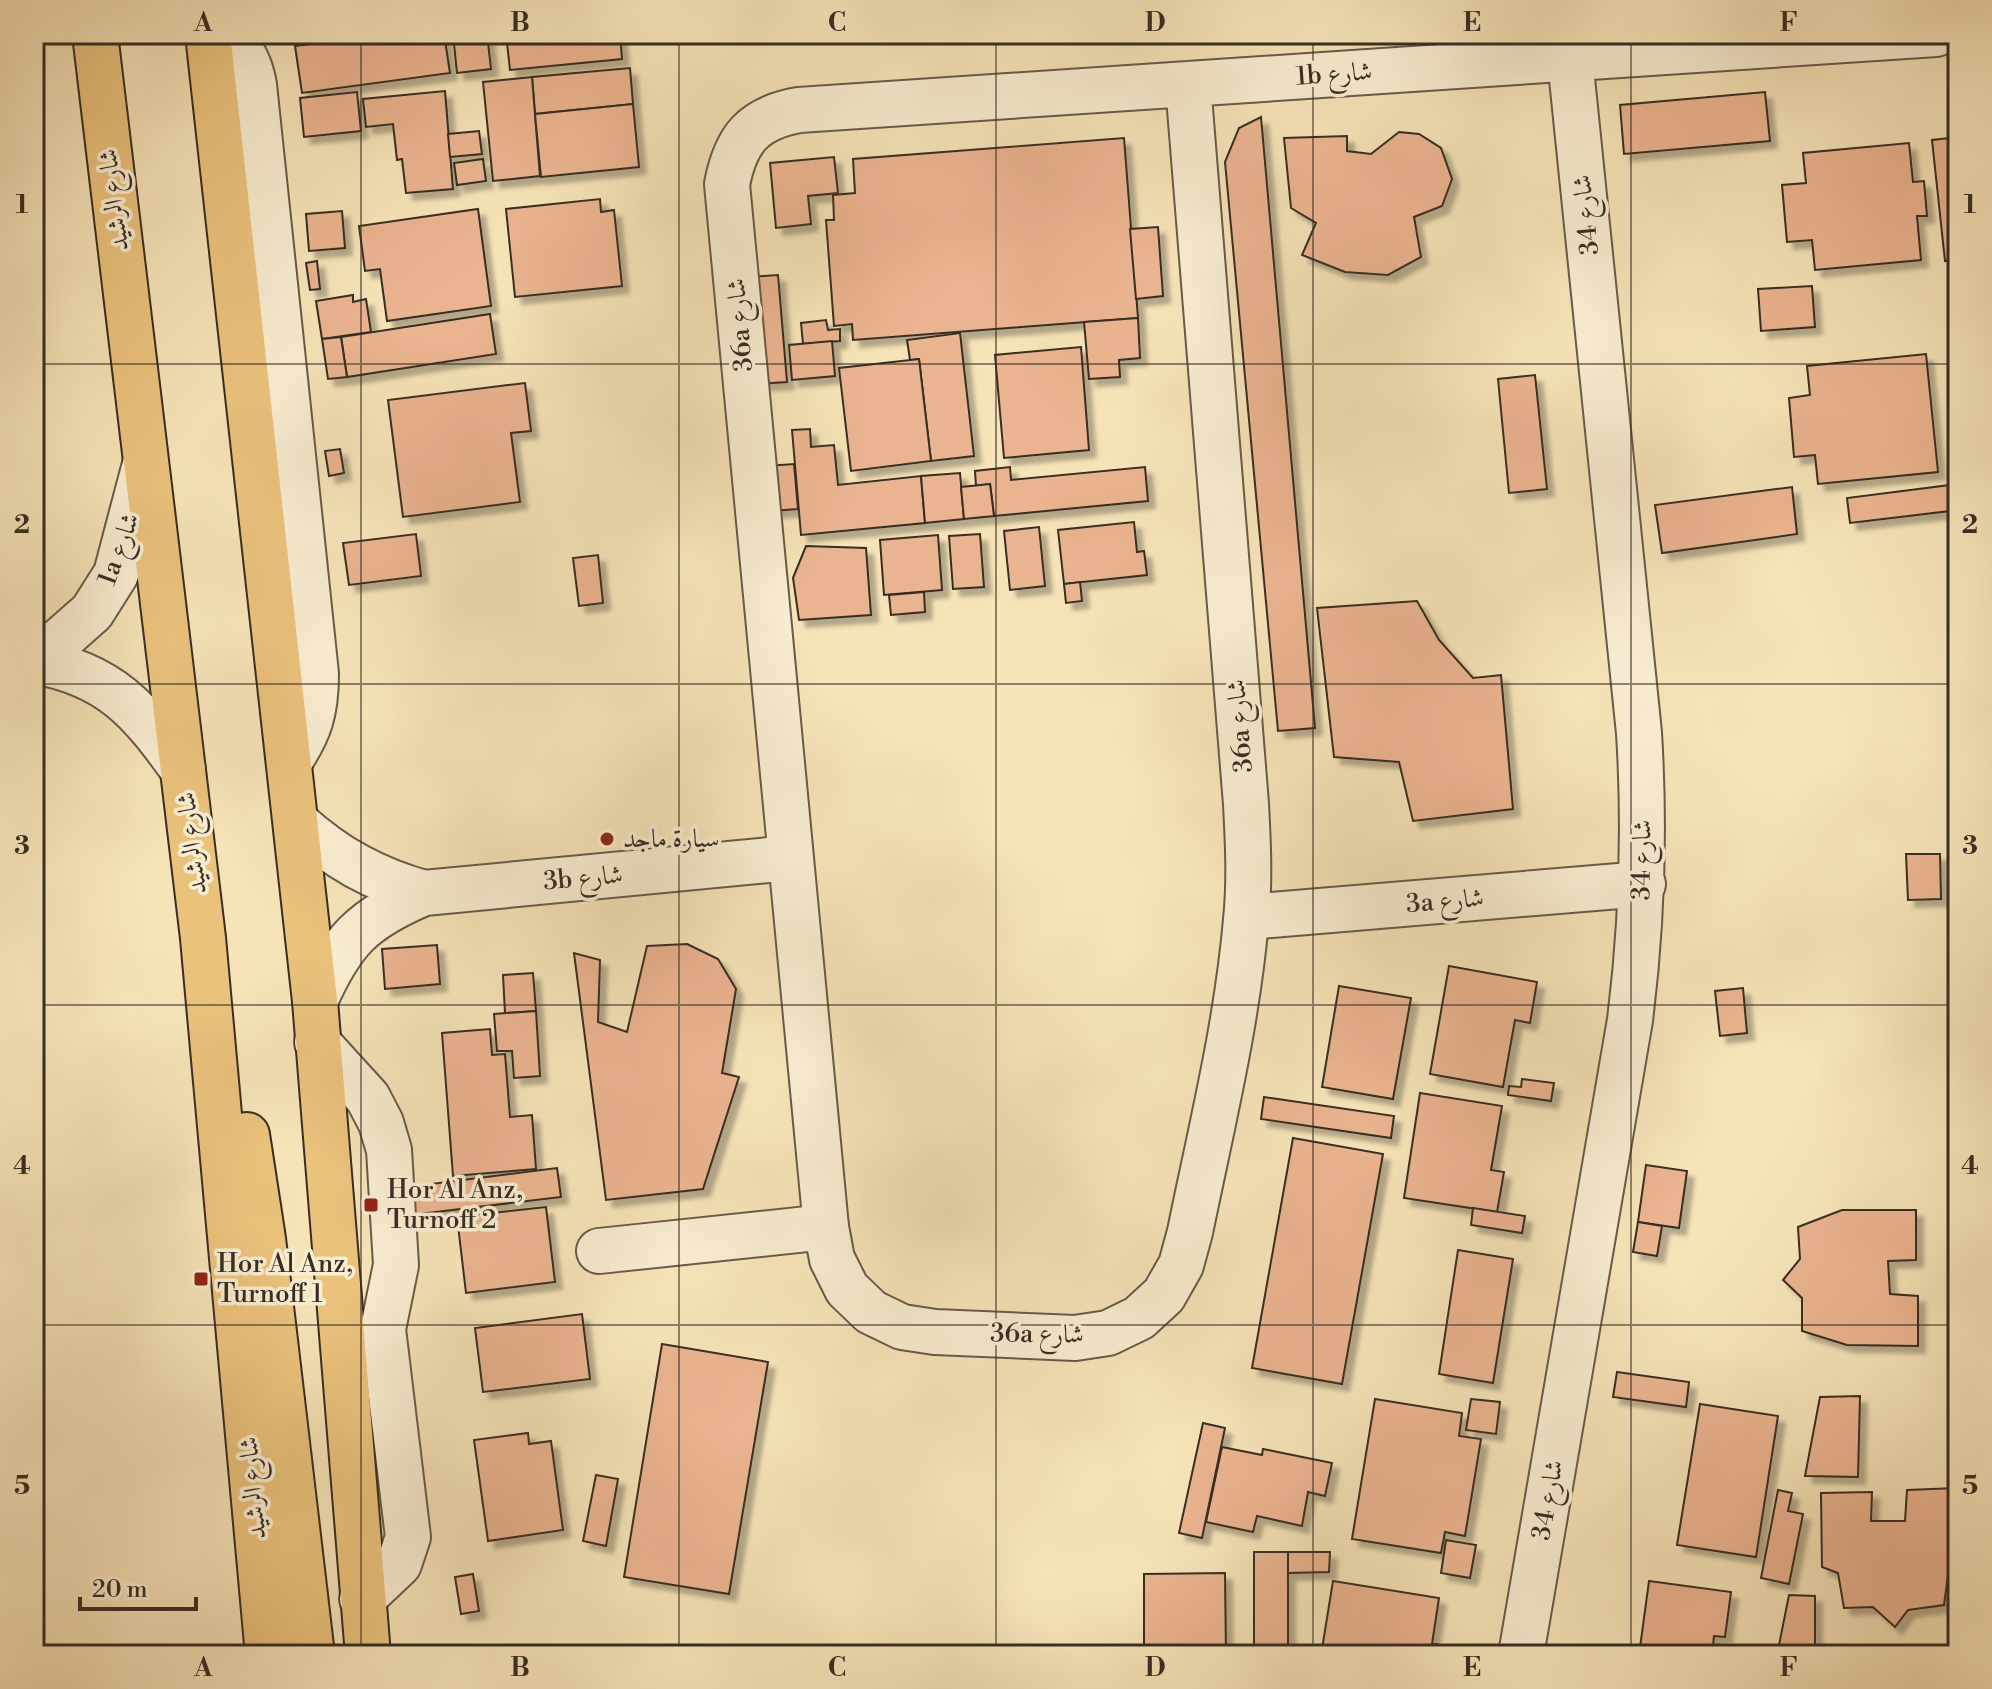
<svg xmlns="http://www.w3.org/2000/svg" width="1992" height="1689" viewBox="0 0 1992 1689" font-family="'Libre Bodoni',Amiri,serif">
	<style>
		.building { fill: #ebb490; stroke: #372d24; stroke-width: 2; filter: url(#shadow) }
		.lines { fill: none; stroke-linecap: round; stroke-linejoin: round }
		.minor-casing { stroke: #675b49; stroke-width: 48 }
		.major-casing { stroke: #372d24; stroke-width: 48 }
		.minor { stroke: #f9edd1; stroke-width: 44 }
		.major { stroke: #ebc27c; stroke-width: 44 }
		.grid { fill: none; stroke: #372d24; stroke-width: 2; stroke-opacity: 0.55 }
		.poi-dot { fill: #8f2418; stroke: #f9edd1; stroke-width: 3 }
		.labels { text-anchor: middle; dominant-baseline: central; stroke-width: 7; stroke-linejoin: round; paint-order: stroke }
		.street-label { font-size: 26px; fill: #372d24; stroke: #f9edd1 }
		.poi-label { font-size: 26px; fill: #372d24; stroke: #f9edd1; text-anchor: start }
		.neatline { fill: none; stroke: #372d24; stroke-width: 3 }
		.grid-label { font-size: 26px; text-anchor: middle; font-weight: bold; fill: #372d24 }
	</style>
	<defs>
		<filter id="shadow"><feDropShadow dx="7" dy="7" stdDeviation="2" flood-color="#0004"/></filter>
	</defs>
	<rect width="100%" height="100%" fill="#f6e4b8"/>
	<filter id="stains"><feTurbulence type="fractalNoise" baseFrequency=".0025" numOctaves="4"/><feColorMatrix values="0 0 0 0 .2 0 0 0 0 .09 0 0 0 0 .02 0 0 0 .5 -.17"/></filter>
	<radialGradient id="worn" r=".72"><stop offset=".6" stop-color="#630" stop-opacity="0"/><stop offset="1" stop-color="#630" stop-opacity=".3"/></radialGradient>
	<g class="building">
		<polygon points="386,34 444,34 450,73 302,93 295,46"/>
		<polygon points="453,34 487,34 491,69 457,73"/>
		<polygon points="506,34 620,34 622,59 510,70"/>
		<polygon points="630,68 633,104 535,114 532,77"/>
		<polygon points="532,77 540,176 493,181 483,82"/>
		<polygon points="445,91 453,189 406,193 402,159 397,160 393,124 366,127 363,99"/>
		<polygon points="357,92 361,131 304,137 300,98"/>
		<polygon points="1765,92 1770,141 1624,154 1620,105"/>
		<polygon points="633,104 639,167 541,177 535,114"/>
		<polygon points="1261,117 1315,728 1278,731 1225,162 1239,128"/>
		<polygon points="479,131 482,154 450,157 448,134"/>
		<polygon points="1399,132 1419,134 1441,148 1452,179 1442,206 1414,217 1421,257 1388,275 1345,272 1302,255 1316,223 1291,208 1284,138 1347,136 1347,151 1371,154"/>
		<polygon points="1958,137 1958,259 1945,261 1932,140"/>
		<polygon points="1124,138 1138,318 853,340 852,324 834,326 826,220 834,220 833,195 855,193 853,159"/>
		<polygon points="1909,143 1913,182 1924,181 1927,216 1917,216 1921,260 1815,270 1812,240 1787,242 1782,185 1806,183 1803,153"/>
		<polygon points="834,157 838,193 808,196 811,224 776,228 770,163"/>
		<polygon points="483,159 486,181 457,185 454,163"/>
		<polygon points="600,199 601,212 614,210 622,286 515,297 506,209"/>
		<polygon points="478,209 491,306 387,321 380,269 365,271 359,226"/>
		<polygon points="342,211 345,248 309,251 306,214"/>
		<polygon points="1158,227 1163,296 1136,299 1130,229"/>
		<polygon points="317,261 320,289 310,290 306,263"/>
		<polygon points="778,275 787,382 757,384 749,277"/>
		<polygon points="1812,286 1815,327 1761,331 1758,289"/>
		<polygon points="353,295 353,302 366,299 371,332 322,339 316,301"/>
		<polygon points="490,314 496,354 347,377 341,337"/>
		<polygon points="1138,318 1140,358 1119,360 1120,377 1089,379 1084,322"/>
		<polygon points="826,320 828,330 840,329 840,341 803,344 801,323"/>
		<polygon points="960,333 974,456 931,461 919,359 910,360 907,340"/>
		<polygon points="341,337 347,377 328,379 322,339"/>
		<polygon points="832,341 835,376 792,380 789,345"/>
		<polygon points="1081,347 1089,450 1004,458 995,355"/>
		<polygon points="1926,354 1938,472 1818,484 1815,455 1794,457 1789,398 1810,395 1807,366"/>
		<polygon points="919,359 931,461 851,471 839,368"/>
		<polygon points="1535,375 1547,489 1509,493 1498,379"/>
		<polygon points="525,383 531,431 511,433 520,502 403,517 388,400"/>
		<polygon points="810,429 811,447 834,445 838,485 921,476 925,523 801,535 792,430"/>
		<polygon points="340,449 344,473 329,476 325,451"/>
		<polygon points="794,464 798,509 771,511 767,466"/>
		<polygon points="1010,467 1011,480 1145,467 1148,501 994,516 990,484 976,486 975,471"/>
		<polygon points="960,473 964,519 925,523 921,476"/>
		<polygon points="990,484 994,516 964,519 961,487"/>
		<polygon points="1958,484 1958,510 1850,523 1847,498"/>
		<polygon points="1792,487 1797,534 1662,553 1655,505"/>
		<polygon points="1134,522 1137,552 1144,551 1147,575 1064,584 1058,530"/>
		<polygon points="1039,527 1045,586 1010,590 1004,531"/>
		<polygon points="416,534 421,576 349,585 343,543"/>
		<polygon points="980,534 984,587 953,589 949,536"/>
		<polygon points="938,535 942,590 884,595 880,540"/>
		<polygon points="806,546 866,548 871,615 799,620 793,578"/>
		<polygon points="598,555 603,603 579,606 573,558"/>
		<polygon points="1080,582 1082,601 1066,603 1064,584"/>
		<polygon points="924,592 925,612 891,615 889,595"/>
		<polygon points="1417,601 1439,640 1473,678 1501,675 1513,809 1413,821 1399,762 1334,757 1317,608"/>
		<polygon points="1906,854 1940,854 1941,899 1908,900"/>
		<polygon points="687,944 718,959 736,989 722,1073 739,1077 703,1189 606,1200 574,953 600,960 598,1022 627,1032 647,946"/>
		<polygon points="437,945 440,984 385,989 382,949"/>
		<polygon points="1449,966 1537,982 1530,1023 1515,1020 1503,1087 1430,1074"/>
		<polygon points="533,973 536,1011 505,1013 503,975"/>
		<polygon points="1339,986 1411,998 1393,1099 1322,1087"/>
		<polygon points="1743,988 1747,1033 1720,1036 1715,991"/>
		<polygon points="536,1011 540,1076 514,1078 512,1051 497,1051 494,1014"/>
		<polygon points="490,1029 492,1055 505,1054 510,1117 532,1115 536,1169 453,1176 442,1033"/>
		<polygon points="1522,1079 1554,1083 1551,1101 1508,1095 1509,1086 1521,1087"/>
		<polygon points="1420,1093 1502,1106 1491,1170 1504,1172 1497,1212 1404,1198"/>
		<polygon points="1264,1097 1394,1116 1391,1138 1261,1119"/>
		<polygon points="1293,1138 1383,1154 1342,1384 1252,1368"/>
		<polygon points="1646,1165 1687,1171 1679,1228 1638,1222"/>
		<polygon points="557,1168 561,1197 411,1215 407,1187"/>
		<polygon points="546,1207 555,1282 466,1293 457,1217"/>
		<polygon points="1473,1208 1525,1216 1522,1233 1471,1225"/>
		<polygon points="1842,1210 1916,1210 1916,1260 1888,1261 1890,1294 1918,1296 1918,1346 1847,1345 1802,1331 1802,1298 1783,1280 1800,1259 1798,1227"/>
		<polygon points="1638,1222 1662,1226 1657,1256 1633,1252"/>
		<polygon points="1458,1250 1513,1259 1493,1383 1439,1374"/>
		<polygon points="582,1314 590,1379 483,1392 475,1328"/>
		<polygon points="662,1344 768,1362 729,1594 624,1577"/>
		<polygon points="1617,1372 1689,1382 1686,1407 1613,1397"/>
		<polygon points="1860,1396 1858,1477 1805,1476 1820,1397"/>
		<polygon points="1375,1399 1462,1413 1459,1436 1481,1439 1465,1536 1445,1532 1441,1553 1352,1539"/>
		<polygon points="1471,1399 1500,1402 1496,1434 1466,1430"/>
		<polygon points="1700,1404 1778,1416 1756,1557 1677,1545"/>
		<polygon points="1203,1423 1225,1428 1202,1538 1179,1533"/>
		<polygon points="528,1433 529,1444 551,1441 563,1530 488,1541 474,1440"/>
		<polygon points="1222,1447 1262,1455 1263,1449 1332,1463 1325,1496 1308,1492 1302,1526 1257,1516 1253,1532 1206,1522"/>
		<polygon points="596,1475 618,1479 606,1546 583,1541"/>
		<polygon points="1956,1488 1957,1567 1949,1568 1944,1605 1908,1610 1895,1627 1873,1607 1844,1608 1838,1573 1822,1567 1821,1493 1872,1492 1871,1521 1905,1521 1907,1490"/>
		<polygon points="1778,1490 1792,1493 1788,1511 1803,1514 1789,1584 1761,1578"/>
		<polygon points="1446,1540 1476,1545 1470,1578 1441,1573"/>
		<rect x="1254" y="1552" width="34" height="103"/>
		<polygon points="1288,1552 1330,1552 1329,1572 1288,1573"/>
		<polygon points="1225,1573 1226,1653 1240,1653 1240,1655 1144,1655 1144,1574"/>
		<polygon points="473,1574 479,1611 461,1614 455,1577"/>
		<polygon points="1333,1581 1439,1598 1432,1644 1437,1644 1435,1655 1321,1655"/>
		<polygon points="1649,1581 1731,1592 1725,1637 1714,1636 1712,1655 1639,1655"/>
		<polygon points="1789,1595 1815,1596 1815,1655 1777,1655"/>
	</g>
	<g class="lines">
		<defs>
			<g id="minor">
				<path d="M225,34C242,49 250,62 254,85L316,674C316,711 310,731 289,762"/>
				<path d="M1188,84L1246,804C1248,842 1250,881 1246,920C1237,1025 1211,1129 1190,1232L1181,1265L1164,1295L1139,1318L1108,1333L1075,1338L935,1332L902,1327L871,1312L847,1289L832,1259L826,1227L727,184C736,139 753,118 799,110L1936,34"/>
				<polyline points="34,650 58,642 92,612 116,574 145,464"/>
				<path d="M34,661C110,674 140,710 183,770"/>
				<path d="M297,823C336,858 374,879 424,893"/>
				<polyline points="1247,917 1643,884"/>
				<path d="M315,1001C342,940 362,919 424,893L790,858"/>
				<polyline points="317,1042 368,1098 381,1123 389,1150 396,1265 383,1329 408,1537 399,1564 362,1599"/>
				<polyline points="599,1251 826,1227"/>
				<path d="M1521,1655L1630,1020C1642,924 1645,830 1639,733L1570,59"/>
			</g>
			<g id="major">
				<polyline points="95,34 203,938 268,1655"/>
				<polyline points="208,34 315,1001 368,1655"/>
				<polyline points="247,1135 263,1239 312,1655"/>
			</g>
		</defs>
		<use href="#minor" class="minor-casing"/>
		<use href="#major" class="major-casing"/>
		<use href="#minor" class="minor"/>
		<use href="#major" class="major"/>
	</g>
	<path class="grid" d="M361,34V1655M679,34V1655M996,34V1655M1313,34V1655M1631,34V1655M34,364H1958M34,684H1958M34,1005H1958M34,1325H1958"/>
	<g class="poi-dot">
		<circle cx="607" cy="839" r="8"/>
		<rect x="363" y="1197" width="16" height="16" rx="4"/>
		<rect x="193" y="1271" width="16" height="16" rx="4"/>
	</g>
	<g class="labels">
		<g class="street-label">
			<text transform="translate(1334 74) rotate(-4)">1b شارع</text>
			<text transform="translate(114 200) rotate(-97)">شارع الرشيد</text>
			<text transform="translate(1586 215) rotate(-96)">شارع 34</text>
			<text transform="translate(740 325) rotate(-95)">36a شارع</text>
			<text transform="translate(119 549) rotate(-70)">1a شارع</text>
			<text transform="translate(1240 726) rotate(-95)">36a شارع</text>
			<text transform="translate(192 843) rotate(-97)">شارع الرشيد</text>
			<text transform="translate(1642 860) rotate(-89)">شارع 34</text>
			<text transform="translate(583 878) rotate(-5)">3b شارع</text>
			<text transform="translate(1445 901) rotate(-5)">3a شارع</text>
			<text transform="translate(1037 1334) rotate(1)">36a شارع</text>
			<text transform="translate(253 1488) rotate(-95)">شارع الرشيد</text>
			<text transform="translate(1548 1500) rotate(-80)">شارع 34</text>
		</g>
		<g class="poi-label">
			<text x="623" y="839">سيارة ماجد</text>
			<text x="387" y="1190">Hor Al Anz,<tspan x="387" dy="30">Turnoff 2</tspan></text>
			<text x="217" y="1264">Hor Al Anz,<tspan x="217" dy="30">Turnoff 1</tspan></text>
		</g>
	</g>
	<rect width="1992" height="1689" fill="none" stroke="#f6e4b8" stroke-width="88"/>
	<path d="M80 1597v12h116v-12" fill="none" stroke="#372d24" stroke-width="4"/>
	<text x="92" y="1597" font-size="24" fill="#372d24" stroke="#f9edd1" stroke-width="6" paint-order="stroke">20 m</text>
	<rect x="44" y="44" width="1904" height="1601" class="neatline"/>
	<g class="grid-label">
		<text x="203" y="31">A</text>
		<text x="520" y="31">B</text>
		<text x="837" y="31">C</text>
		<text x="1155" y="31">D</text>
		<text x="1472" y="31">E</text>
		<text x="1789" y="31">F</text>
		<text x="22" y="213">1</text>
		<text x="1970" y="213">1</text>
		<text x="22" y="533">2</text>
		<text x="1970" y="533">2</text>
		<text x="22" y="854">3</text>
		<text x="1970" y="854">3</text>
		<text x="22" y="1174">4</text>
		<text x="1970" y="1174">4</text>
		<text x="22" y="1494">5</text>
		<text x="1970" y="1494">5</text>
		<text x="203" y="1676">A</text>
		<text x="520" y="1676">B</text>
		<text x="837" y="1676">C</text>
		<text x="1155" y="1676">D</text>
		<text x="1472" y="1676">E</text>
		<text x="1789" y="1676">F</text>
	</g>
	<rect width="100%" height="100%" filter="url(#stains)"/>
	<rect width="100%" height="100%" fill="url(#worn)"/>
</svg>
